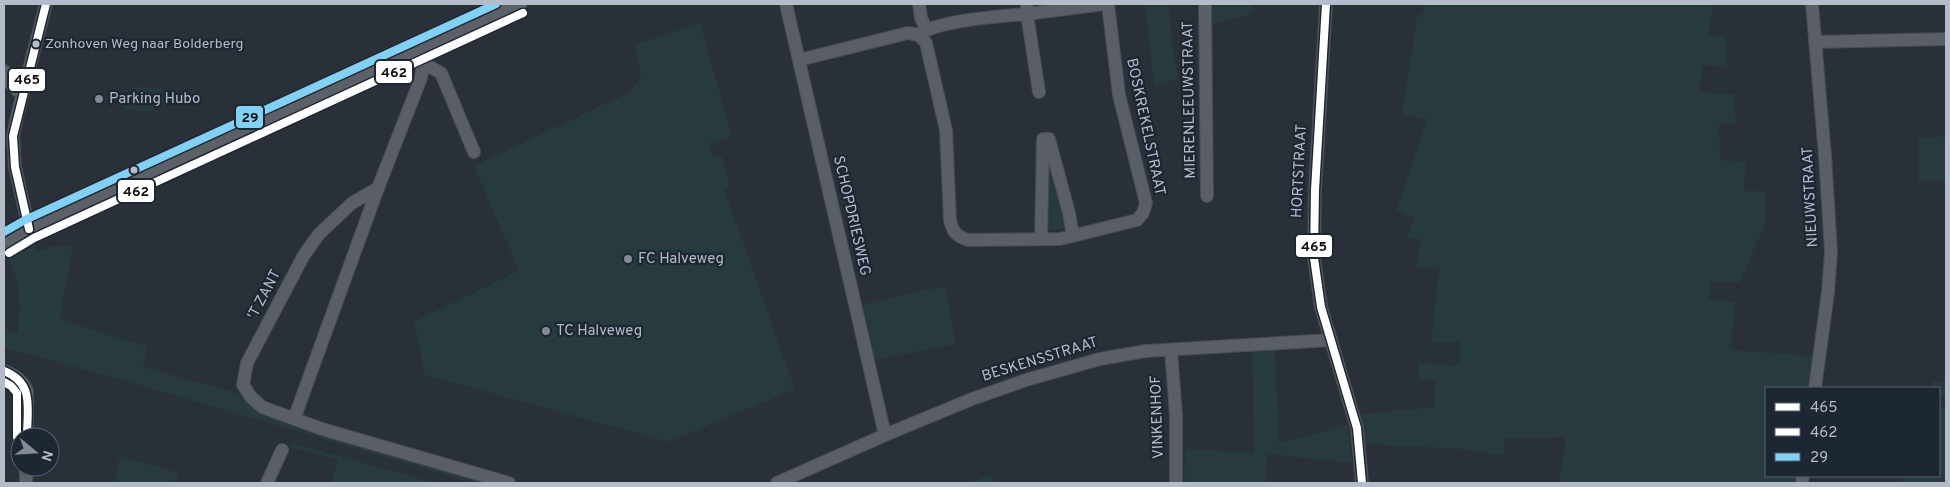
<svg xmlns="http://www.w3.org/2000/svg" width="1950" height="487" viewBox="0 0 1950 487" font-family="Overpass,sans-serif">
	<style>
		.green { fill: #273a3e }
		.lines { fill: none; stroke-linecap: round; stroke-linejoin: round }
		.minor-casing { stroke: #484c53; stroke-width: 14 }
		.major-casing { stroke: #484c55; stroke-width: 16 }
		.minor { stroke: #5a5e66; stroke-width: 12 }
		.major { stroke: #5c6168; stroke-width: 15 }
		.bus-1-casing { stroke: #1d2633; stroke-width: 11 }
		.bus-2-casing { stroke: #1d2633; stroke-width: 11 }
		.bus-3-casing { stroke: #1d2633; stroke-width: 11 }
		.bus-1 { stroke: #fff; stroke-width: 8 }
		.bus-2 { stroke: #fff; stroke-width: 8 }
		.bus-3 { stroke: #83d0f5; stroke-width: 8 }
		.bus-dot { fill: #b4bcc9; stroke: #1d2633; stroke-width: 2 }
		.poi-dot { fill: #848b96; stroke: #1d2633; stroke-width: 2 }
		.labels { text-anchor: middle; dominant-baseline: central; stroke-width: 4.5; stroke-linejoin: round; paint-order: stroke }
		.bus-label { font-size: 14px; fill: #b4bcc9; stroke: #1d2633; text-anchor: start }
		.poi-label { font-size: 15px; fill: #b4bcc9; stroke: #1d2633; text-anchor: start }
		.street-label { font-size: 15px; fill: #b4bcc9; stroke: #1d2633 }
		.line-badge { stroke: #1d2633; stroke-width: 2 }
		.pale-badge-label { font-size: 14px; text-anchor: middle; font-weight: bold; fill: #111 }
	</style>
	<rect width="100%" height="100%" fill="#2a3038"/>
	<g class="green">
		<polygon points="1145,4 1169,4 1173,52 1178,79 1154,86"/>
		<polygon points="1210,4 1252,4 1252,14 1211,25"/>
		<polygon points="1424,4 1714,4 1708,35 1726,37 1726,67 1703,65 1699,92 1734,94 1736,125 1719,123 1720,160 1746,162 1744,191 1765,191 1765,224 1740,282 1711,282 1709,299 1735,302 1731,350 1813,356 1810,388 1766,388 1766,476 1800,476 1799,483 1559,483 1566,437 1505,438 1504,455 1461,449 1365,444 1361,414 1435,407 1435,380 1418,380 1419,362 1459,366 1460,341 1431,343 1439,268 1416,268 1421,240 1407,236 1415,219 1396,211 1427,119 1402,115 1417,16 1423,13"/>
		<polygon points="700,22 732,137 710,143 712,155 722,157 730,187 725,189 729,202 795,389 669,442 425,375 414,322 519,270 474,166 630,92 641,76 635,45"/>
		<polygon points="133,86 169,90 171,103 147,113 130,109 125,112 123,104 131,98"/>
		<polygon points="1946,136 1946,181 1918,181 1919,138"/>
		<polygon points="1048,151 1068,227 1057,230 1045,230"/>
		<path d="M37,239L35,250L47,251L48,247L73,245L60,318L96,331L147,346L143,367L234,392L246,399L497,483H473L112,377L4,348V329L18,333C20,300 22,283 5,254Z"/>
		<polygon points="945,286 956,344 875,360 862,304"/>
		<polygon points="1252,349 1275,349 1279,443 1347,425 1353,463 1267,454 1266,483 1184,483 1185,449 1254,453"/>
		<polygon points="1932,381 1946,382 1946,396 1939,396 1939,388 1931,388"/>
		<polygon points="1939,408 1946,408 1946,483 1902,483 1903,476 1939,476"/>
		<polygon points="292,443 436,483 331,483 338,460 290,447"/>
		<polygon points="120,456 126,458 179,473 174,483 114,483"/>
		<polygon points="992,474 995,483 970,483 991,474"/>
	</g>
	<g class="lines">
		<defs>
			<g id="minor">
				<polyline points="786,4 885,435"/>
				<polyline points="919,4 921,18 926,29"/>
				<polyline points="1027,4 1027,14 1104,4"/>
				<polyline points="1205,4 1207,196"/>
				<polyline points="1326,4 1315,190 1314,258 1321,307 1357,428 1362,483"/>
				<polyline points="1812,4 1825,156 1831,252 1828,292 1815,388"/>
				<path d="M919,35C937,20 1002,16 1027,14L1039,92"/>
				<polyline points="1815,42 1946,39"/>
				<path d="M799,60L908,33L919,35L926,43L946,130L950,220C953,232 956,236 968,240L1060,239L1137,220L1143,213L1146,203L1119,95L1108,4"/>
				<polyline points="423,63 441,73 474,152"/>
				<polyline points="4,71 10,83 22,95"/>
				<polyline points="378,188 352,203 319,234 304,255 247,363 243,385 251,397 262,407 322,429 509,483"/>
				<polyline points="29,229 15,167 13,136 18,112 46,4"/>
				<polyline points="1041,239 1043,139 1049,139 1069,213 1073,236"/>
				<polyline points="1171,350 1176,416 1176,483"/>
				<path d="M4,371C15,375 22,380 27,391V437"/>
				<polyline points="294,419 378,188 421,78 423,63 418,50"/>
				<polyline points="26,483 26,467"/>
				<polyline points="267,483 282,450"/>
				<polyline points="777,483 885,435 972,399 1026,380 1100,359 1146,351 1331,340"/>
				<polyline points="1802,483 1803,476"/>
			</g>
			<polyline id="major" points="4,244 29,229 519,4"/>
		</defs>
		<use href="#minor" class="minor-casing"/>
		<use href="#major" class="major-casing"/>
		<use href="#minor" class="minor"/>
		<use href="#major" class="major"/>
		<defs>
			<g id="bus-1">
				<polyline points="1326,4 1315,190 1314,258 1321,307 1357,428 1362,483"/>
				<polyline points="29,229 15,167 13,136 46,4"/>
				<path d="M4,371C35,383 27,409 27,437"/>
			</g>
			<g id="bus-2">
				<polyline points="9,253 34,238 523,13"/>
				<polyline points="4,382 11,386 17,393 17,437"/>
			</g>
			<polyline id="bus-3" points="4,232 25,220 496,4"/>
		</defs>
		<use href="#bus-1" class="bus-1-casing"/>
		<use href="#bus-2" class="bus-2-casing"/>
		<use href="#bus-3" class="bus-3-casing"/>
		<use href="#bus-1" class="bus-1"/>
		<use href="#bus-2" class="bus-2"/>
		<use href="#bus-3" class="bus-3"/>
	</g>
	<g class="bus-dot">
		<circle cx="36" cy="44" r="4.5"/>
		<circle cx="134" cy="170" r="4.5"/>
	</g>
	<g class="poi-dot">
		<circle cx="99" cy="99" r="5"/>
		<circle cx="628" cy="259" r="5"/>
		<circle cx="546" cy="331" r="5"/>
	</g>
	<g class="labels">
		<g class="bus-label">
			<text x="45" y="44">Zonhoven Weg naar Bolderberg</text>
		</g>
		<g class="poi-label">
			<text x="109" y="99">Parking Hubo</text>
			<text x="638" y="259">FC Halveweg</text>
			<text x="556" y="331">TC Halveweg</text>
		</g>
		<g class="street-label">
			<text transform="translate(1190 100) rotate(-91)">MIERENLEEUWSTRAAT</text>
			<text transform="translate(1145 127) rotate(78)">BOSKREKELSTRAAT</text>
			<text transform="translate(1300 171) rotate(-87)">HORTSTRAAT</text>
			<text transform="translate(1811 197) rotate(-93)">NIEUWSTRAAT</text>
			<text transform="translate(851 216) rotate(77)">SCHOPDRIESWEG</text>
			<text transform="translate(265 295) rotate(-62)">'T ZANT</text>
			<text transform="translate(1040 360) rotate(-17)">BESKENSSTRAAT</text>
			<text transform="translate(1158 417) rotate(-92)">VINKENHOF</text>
		</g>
	</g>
	<g class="line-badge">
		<rect x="375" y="60" width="38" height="24" rx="5" fill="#fff"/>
		<rect x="8" y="68" width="38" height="24" rx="5" fill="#fff"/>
		<rect x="235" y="105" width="29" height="24" rx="5" fill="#83d0f5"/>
		<rect x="117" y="179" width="38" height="24" rx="5" fill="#fff"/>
		<rect x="1295" y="234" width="38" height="24" rx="5" fill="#fff"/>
	</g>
	<g class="pale-badge-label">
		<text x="394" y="77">462</text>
		<text x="27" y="84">465</text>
		<text x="250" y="122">29</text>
		<text x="136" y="196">462</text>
		<text x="1314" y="251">465</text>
	</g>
	<rect width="1950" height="487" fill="none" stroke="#b4bcc9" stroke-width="10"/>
	<rect x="1765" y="387" width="175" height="90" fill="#1d2633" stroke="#59626f"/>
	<rect x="1775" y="403" width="25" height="8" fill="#ffffff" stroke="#59626f"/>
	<text x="1810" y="412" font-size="15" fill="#b4bcc9">465</text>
	<rect x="1775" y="428" width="25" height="8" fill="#ffffff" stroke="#59626f"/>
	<text x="1810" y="437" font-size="15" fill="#b4bcc9">462</text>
	<rect x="1775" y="453" width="25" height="8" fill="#83d0f5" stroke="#59626f"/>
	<text x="1810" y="462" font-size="15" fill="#b4bcc9">29</text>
	<g transform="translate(35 452) rotate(108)"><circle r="24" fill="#1d2633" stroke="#59626f"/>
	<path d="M0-4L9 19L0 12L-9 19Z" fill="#848b96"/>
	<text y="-8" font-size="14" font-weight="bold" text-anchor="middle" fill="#b4bcc9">N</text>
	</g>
</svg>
